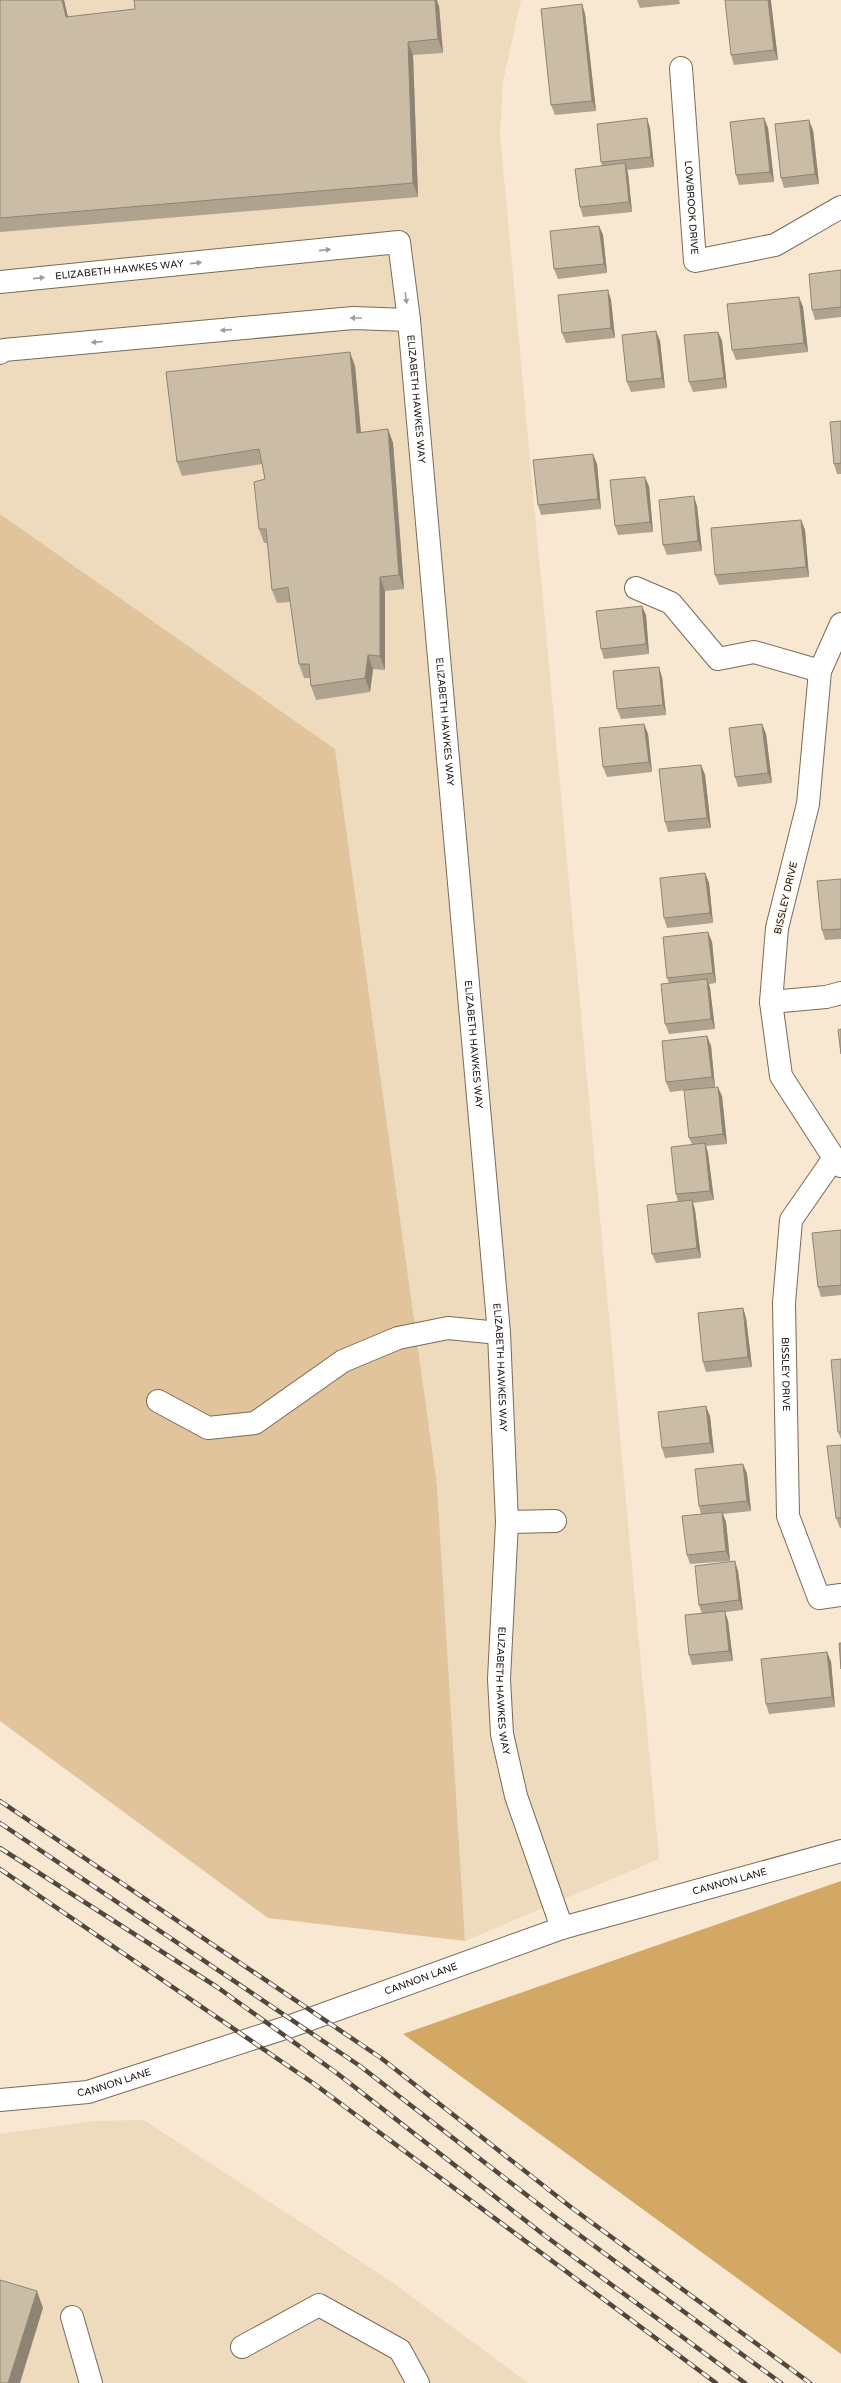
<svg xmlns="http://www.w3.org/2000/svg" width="841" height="2383" viewBox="0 0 841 2383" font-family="'Varela Round',sans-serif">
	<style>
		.built { fill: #eedabd }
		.green { fill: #e1c49b }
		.forest { fill: #d3a764 }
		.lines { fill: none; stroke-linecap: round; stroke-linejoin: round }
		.minor-casing { stroke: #796b58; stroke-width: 24 }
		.minor { stroke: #fff; stroke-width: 22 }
		.rail-casing { stroke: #50483d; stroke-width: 4.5 }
		.rail { stroke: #fdf6ed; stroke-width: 3; stroke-dasharray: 9; stroke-linecap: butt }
		.wall { fill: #afa28f }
		.shaded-wall { fill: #8e8474 }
		.building { fill: #cbbca6; stroke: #8e8474 }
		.oneway { fill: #a09e9b }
		.labels { text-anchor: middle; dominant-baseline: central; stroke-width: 3; stroke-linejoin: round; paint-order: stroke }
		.street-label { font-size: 10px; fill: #110c05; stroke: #fdf6ed }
	</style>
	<rect width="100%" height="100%" fill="#f8e8d1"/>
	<g class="built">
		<polygon points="0,0 521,0 503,82 500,134 659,1859 465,1941 437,1485 335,749 0,514"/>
		<polygon points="144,2120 389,2280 528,2383 0,2383 0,2134 94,2121"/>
	</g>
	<polygon class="green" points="0,514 335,749 437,1485 465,1941 268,1918 0,1721"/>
	<polygon class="forest" points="841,1881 841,2354 403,2034"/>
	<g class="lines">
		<defs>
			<g id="minor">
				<path id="s1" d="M681,68L695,261L775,245L841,207"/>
				<path id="s2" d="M0,282L399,242L409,320L499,1333L507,1522L499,1679L502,1734L516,1796L562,1928"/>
				<polyline points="0,353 4,350 353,318 409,320"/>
				<polyline points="636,588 671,603 718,659 754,652 820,671"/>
				<polyline points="841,624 820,671 808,804 777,928 771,1002 781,1076 834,1158 841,1166"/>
				<polyline points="771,1002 826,997 841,993"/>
				<path id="s3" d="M834,1158L791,1220L784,1303L788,1516L819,1598L841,1595"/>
				<polyline points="158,1401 208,1428 255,1423 343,1361 398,1338 448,1328 499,1333"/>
				<polyline points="507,1522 555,1521"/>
				<path id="s4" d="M0,2100L88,2092L291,2026L562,1928L841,1851"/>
				<polyline points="72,2317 91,2383"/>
				<polyline points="242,2347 319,2305 400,2350 418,2383"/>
			</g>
		</defs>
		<use href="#minor" class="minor-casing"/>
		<use href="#minor" class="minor"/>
		<defs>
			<g id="rail">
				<polyline points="0,1801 381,2058 572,2208 810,2383"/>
				<polyline points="0,1823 360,2066 559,2220 781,2383"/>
				<polyline points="0,1848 217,1987 338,2074 544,2235 745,2383"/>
				<polyline points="0,1869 313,2083 716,2383"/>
			</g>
		</defs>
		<use href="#rail" class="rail-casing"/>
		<use href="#rail" class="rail"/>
	</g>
	<g class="wall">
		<polygon points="0,0 64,0 68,17 439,6 443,53 413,55 418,197 0,232"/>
		<polygon points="637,0 679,0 680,4 640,8"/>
		<polygon points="771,2 778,60 734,65 731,55"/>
		<polygon points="582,4 585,14 596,111 555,115 551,105"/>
		<polygon points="764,118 768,128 774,182 739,185 736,175"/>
		<polygon points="650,128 654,167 627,170 628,173 632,212 583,217 580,207 602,166 601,162"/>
		<polygon points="813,130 819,184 784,188 781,178"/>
		<polygon points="599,226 603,235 607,273 558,279 554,269"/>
		<polygon points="841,270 841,317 815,320 812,310"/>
		<polygon points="608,290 611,300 615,338 566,343 562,333"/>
		<polygon points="799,297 803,307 808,352 736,360 732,350"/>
		<polygon points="656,331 660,341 665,388 631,392 627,382"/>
		<polygon points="718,332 722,341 727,388 693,392 689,382"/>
		<polygon points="355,366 361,432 388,429 393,443 404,589 385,591 385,670 373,669 370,692 316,700 311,686 310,678 304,678 299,664 290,602 277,603 272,590 268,543 264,543 259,529 265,479 262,464 182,476 177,462"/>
		<polygon points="841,421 841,474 837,474 834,464"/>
		<polygon points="597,464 601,509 541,515 538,505"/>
		<polygon points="649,486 653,532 618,535 615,526"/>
		<polygon points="697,506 702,551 667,555 663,545"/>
		<polygon points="801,520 805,530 809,577 719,585 715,575"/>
		<polygon points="646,615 649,654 604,659 601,649"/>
		<polygon points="662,677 666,715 621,719 617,709"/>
		<polygon points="644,724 648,734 652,772 607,777 603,767"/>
		<polygon points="762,724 766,734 772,783 738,787 735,777"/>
		<polygon points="701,765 705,775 711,828 668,832 665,822"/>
		<polygon points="705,873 709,883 713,923 667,928 664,918"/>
		<polygon points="841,879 841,939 825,940 822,930"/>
		<polygon points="708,932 712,942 716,983 709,984 710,988 715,1029 669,1034 665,1024 669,983 667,978"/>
		<polygon points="707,1036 711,1046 715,1087 670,1092 666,1082"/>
		<polygon points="722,1096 727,1144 706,1146 708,1153 714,1200 693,1203 695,1210 701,1258 656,1263 652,1254 678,1202 676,1194 692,1144 689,1138"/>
		<polygon points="841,1230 841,1295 821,1297 818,1287"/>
		<polygon points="743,1308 746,1318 752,1367 706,1372 703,1362"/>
		<polygon points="841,1359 841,1439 838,1432"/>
		<polygon points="710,1416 714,1453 665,1458 662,1448"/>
		<polygon points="841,1445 841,1528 840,1528 836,1518"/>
		<polygon points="743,1464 747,1474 751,1511 723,1514 726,1522 730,1561 690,1564 687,1555 701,1514 699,1506"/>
		<polygon points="738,1571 743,1610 725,1612 728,1621 733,1661 692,1665 689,1655 702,1614 699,1605"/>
		<polygon points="827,1652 831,1662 835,1707 769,1714 766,1704"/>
	</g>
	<g class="shaded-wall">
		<polygon points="62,0 64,0 71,31 66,17"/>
		<polygon points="435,0 437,0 439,6 443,53 438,39"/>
		<polygon points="768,0 771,0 771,2 778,60 774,50"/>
		<polygon points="582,4 585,14 596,111 592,101"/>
		<polygon points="408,42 413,55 418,197 413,183"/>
		<polygon points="647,118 650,128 654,167 651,157"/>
		<polygon points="764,118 768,128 774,182 770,172"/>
		<polygon points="809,120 813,130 819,184 815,174"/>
		<polygon points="625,163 628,173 632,212 629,202"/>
		<polygon points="599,226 603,235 607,273 604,264"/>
		<polygon points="608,290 611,300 615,338 611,328"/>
		<polygon points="799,297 803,307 808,352 804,343"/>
		<polygon points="656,331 660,341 665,388 662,378"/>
		<polygon points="718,332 722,341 727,388 724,378"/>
		<polygon points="350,352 355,366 362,446 357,433"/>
		<polygon points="388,429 393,443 404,589 399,575"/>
		<polygon points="593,454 597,464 601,509 598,499"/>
		<polygon points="645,477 649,486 653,532 650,522"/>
		<polygon points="694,496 697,506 702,551 698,541"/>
		<polygon points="801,520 805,530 809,577 806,567"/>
		<polygon points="380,577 385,591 385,670 380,656"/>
		<polygon points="642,606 646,615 649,654 646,644"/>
		<polygon points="368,655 373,669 370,692 365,678"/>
		<polygon points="659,667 662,677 666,715 663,705"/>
		<polygon points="644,724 648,734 652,772 649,762"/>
		<polygon points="762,724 766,734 772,783 768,773"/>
		<polygon points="701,765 705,775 711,828 707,818"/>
		<polygon points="705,873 709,883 713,923 710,913"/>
		<polygon points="708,932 712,942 716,983 713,973"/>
		<polygon points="707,979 710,988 715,1029 711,1019"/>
		<polygon points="707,1036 711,1046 715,1087 712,1077"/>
		<polygon points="718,1087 722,1096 727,1144 723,1134"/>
		<polygon points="705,1143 708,1153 714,1200 710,1191"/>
		<polygon points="692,1200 695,1210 701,1258 697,1248"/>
		<polygon points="743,1308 746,1318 752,1367 748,1357"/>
		<polygon points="706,1406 710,1416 714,1453 710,1443"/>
		<polygon points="743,1464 747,1474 751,1511 747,1501"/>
		<polygon points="722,1512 726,1522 730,1561 726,1551"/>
		<polygon points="735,1561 738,1571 743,1610 739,1600"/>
		<polygon points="725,1611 728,1621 733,1661 729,1651"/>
		<polygon points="827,1652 831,1662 835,1707 832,1697"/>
		<polygon points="37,2291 43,2308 20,2383 8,2383"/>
	</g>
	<g class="building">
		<polygon points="0,0 62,0 66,17 135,9 134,0 435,0 438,39 408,42 413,183 0,218"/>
		<polygon points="725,0 768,0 774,50 731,55"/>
		<polygon points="582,4 592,101 551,105 541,9"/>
		<polygon points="647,118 651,157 601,162 597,124"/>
		<polygon points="764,118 770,172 736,175 730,122"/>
		<polygon points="809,120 815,174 781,178 775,124"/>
		<polygon points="625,163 629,202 580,207 575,169"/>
		<polygon points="599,226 604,264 554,269 550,231"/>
		<polygon points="841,270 841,307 812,310 809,274"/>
		<polygon points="608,290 611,328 562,333 558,295"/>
		<polygon points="799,297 804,343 732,350 727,304"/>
		<polygon points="656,331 662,378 627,382 622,335"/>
		<polygon points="718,332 724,378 689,382 684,335"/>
		<polygon points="350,352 357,433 388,429 399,575 380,577 380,656 368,655 365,678 311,686 309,664 299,664 288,587 272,590 266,529 259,529 254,482 265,479 259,449 177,462 166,372"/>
		<polygon points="841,421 841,463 834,464 830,422"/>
		<polygon points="593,454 598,499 538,505 533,460"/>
		<polygon points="645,477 650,522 615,526 610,480"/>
		<polygon points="694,496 698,541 663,545 659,500"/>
		<polygon points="801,520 806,567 715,575 711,528"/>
		<polygon points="642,606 646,644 601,649 596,611"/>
		<polygon points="659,667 663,705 617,709 613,671"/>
		<polygon points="644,724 649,762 603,767 599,728"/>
		<polygon points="762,724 768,773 735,777 729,728"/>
		<polygon points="701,765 707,818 665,822 659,769"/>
		<polygon points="705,873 710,913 664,918 660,878"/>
		<polygon points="841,879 841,929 822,930 817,881"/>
		<polygon points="708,932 713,973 667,978 663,937"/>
		<polygon points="707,979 711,1019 665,1024 661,984"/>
		<polygon points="841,1029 841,1054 838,1030"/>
		<polygon points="707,1036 712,1077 666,1082 662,1041"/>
		<polygon points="718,1087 723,1134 689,1138 684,1090"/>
		<polygon points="705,1143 710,1191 676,1194 671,1147"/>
		<polygon points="692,1200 697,1248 652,1254 647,1205"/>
		<polygon points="841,1230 841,1285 818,1287 812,1233"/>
		<polygon points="743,1308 748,1357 703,1362 698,1313"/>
		<polygon points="841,1359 841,1432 838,1432 831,1360"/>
		<polygon points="706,1406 710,1443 662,1448 658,1412"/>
		<polygon points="841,1445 841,1518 836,1518 827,1446"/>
		<polygon points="743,1464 747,1501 699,1506 695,1469"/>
		<polygon points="722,1512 726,1551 687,1555 682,1516"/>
		<polygon points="735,1561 739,1600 699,1605 695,1566"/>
		<polygon points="725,1611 729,1651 689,1655 685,1615"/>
		<polygon points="839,1643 841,1643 841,1669"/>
		<polygon points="827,1652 832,1697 766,1704 761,1659"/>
		<polygon points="0,2280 37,2291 8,2383 0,2383"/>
	</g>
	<defs><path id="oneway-solid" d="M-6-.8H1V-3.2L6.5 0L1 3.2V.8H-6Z"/></defs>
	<g class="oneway">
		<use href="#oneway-solid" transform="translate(325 250) rotate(-6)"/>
		<use href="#oneway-solid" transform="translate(196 263) rotate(-6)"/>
		<use href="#oneway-solid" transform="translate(39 278) rotate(-6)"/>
		<use href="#oneway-solid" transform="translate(406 298) rotate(83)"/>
		<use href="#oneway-solid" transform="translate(356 318) rotate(180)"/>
		<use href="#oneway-solid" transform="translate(226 330) rotate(175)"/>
		<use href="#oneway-solid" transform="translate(97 342) rotate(175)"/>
	</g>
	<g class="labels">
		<g class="street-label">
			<text stroke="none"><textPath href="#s1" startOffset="140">LOWBROOK DRIVE</textPath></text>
			<text stroke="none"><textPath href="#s2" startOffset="120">ELIZABETH HAWKES WAY</textPath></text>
			<text stroke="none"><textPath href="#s2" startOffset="559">ELIZABETH HAWKES WAY</textPath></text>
			<text stroke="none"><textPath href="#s2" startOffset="883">ELIZABETH HAWKES WAY</textPath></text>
			<text transform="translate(786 898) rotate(-77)">BISSLEY DRIVE</text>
			<text stroke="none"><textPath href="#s2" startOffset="1207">ELIZABETH HAWKES WAY</textPath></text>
			<text stroke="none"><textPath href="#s2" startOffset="1531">ELIZABETH HAWKES WAY</textPath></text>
			<text stroke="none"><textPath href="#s3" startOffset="230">BISSLEY DRIVE</textPath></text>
			<text stroke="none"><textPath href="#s2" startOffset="1855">ELIZABETH HAWKES WAY</textPath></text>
			<text stroke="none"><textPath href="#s4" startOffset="764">CANNON LANE</textPath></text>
			<text stroke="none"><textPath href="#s4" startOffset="440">CANNON LANE</textPath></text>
			<text stroke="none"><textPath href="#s4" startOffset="116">CANNON LANE</textPath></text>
		</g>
	</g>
</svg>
